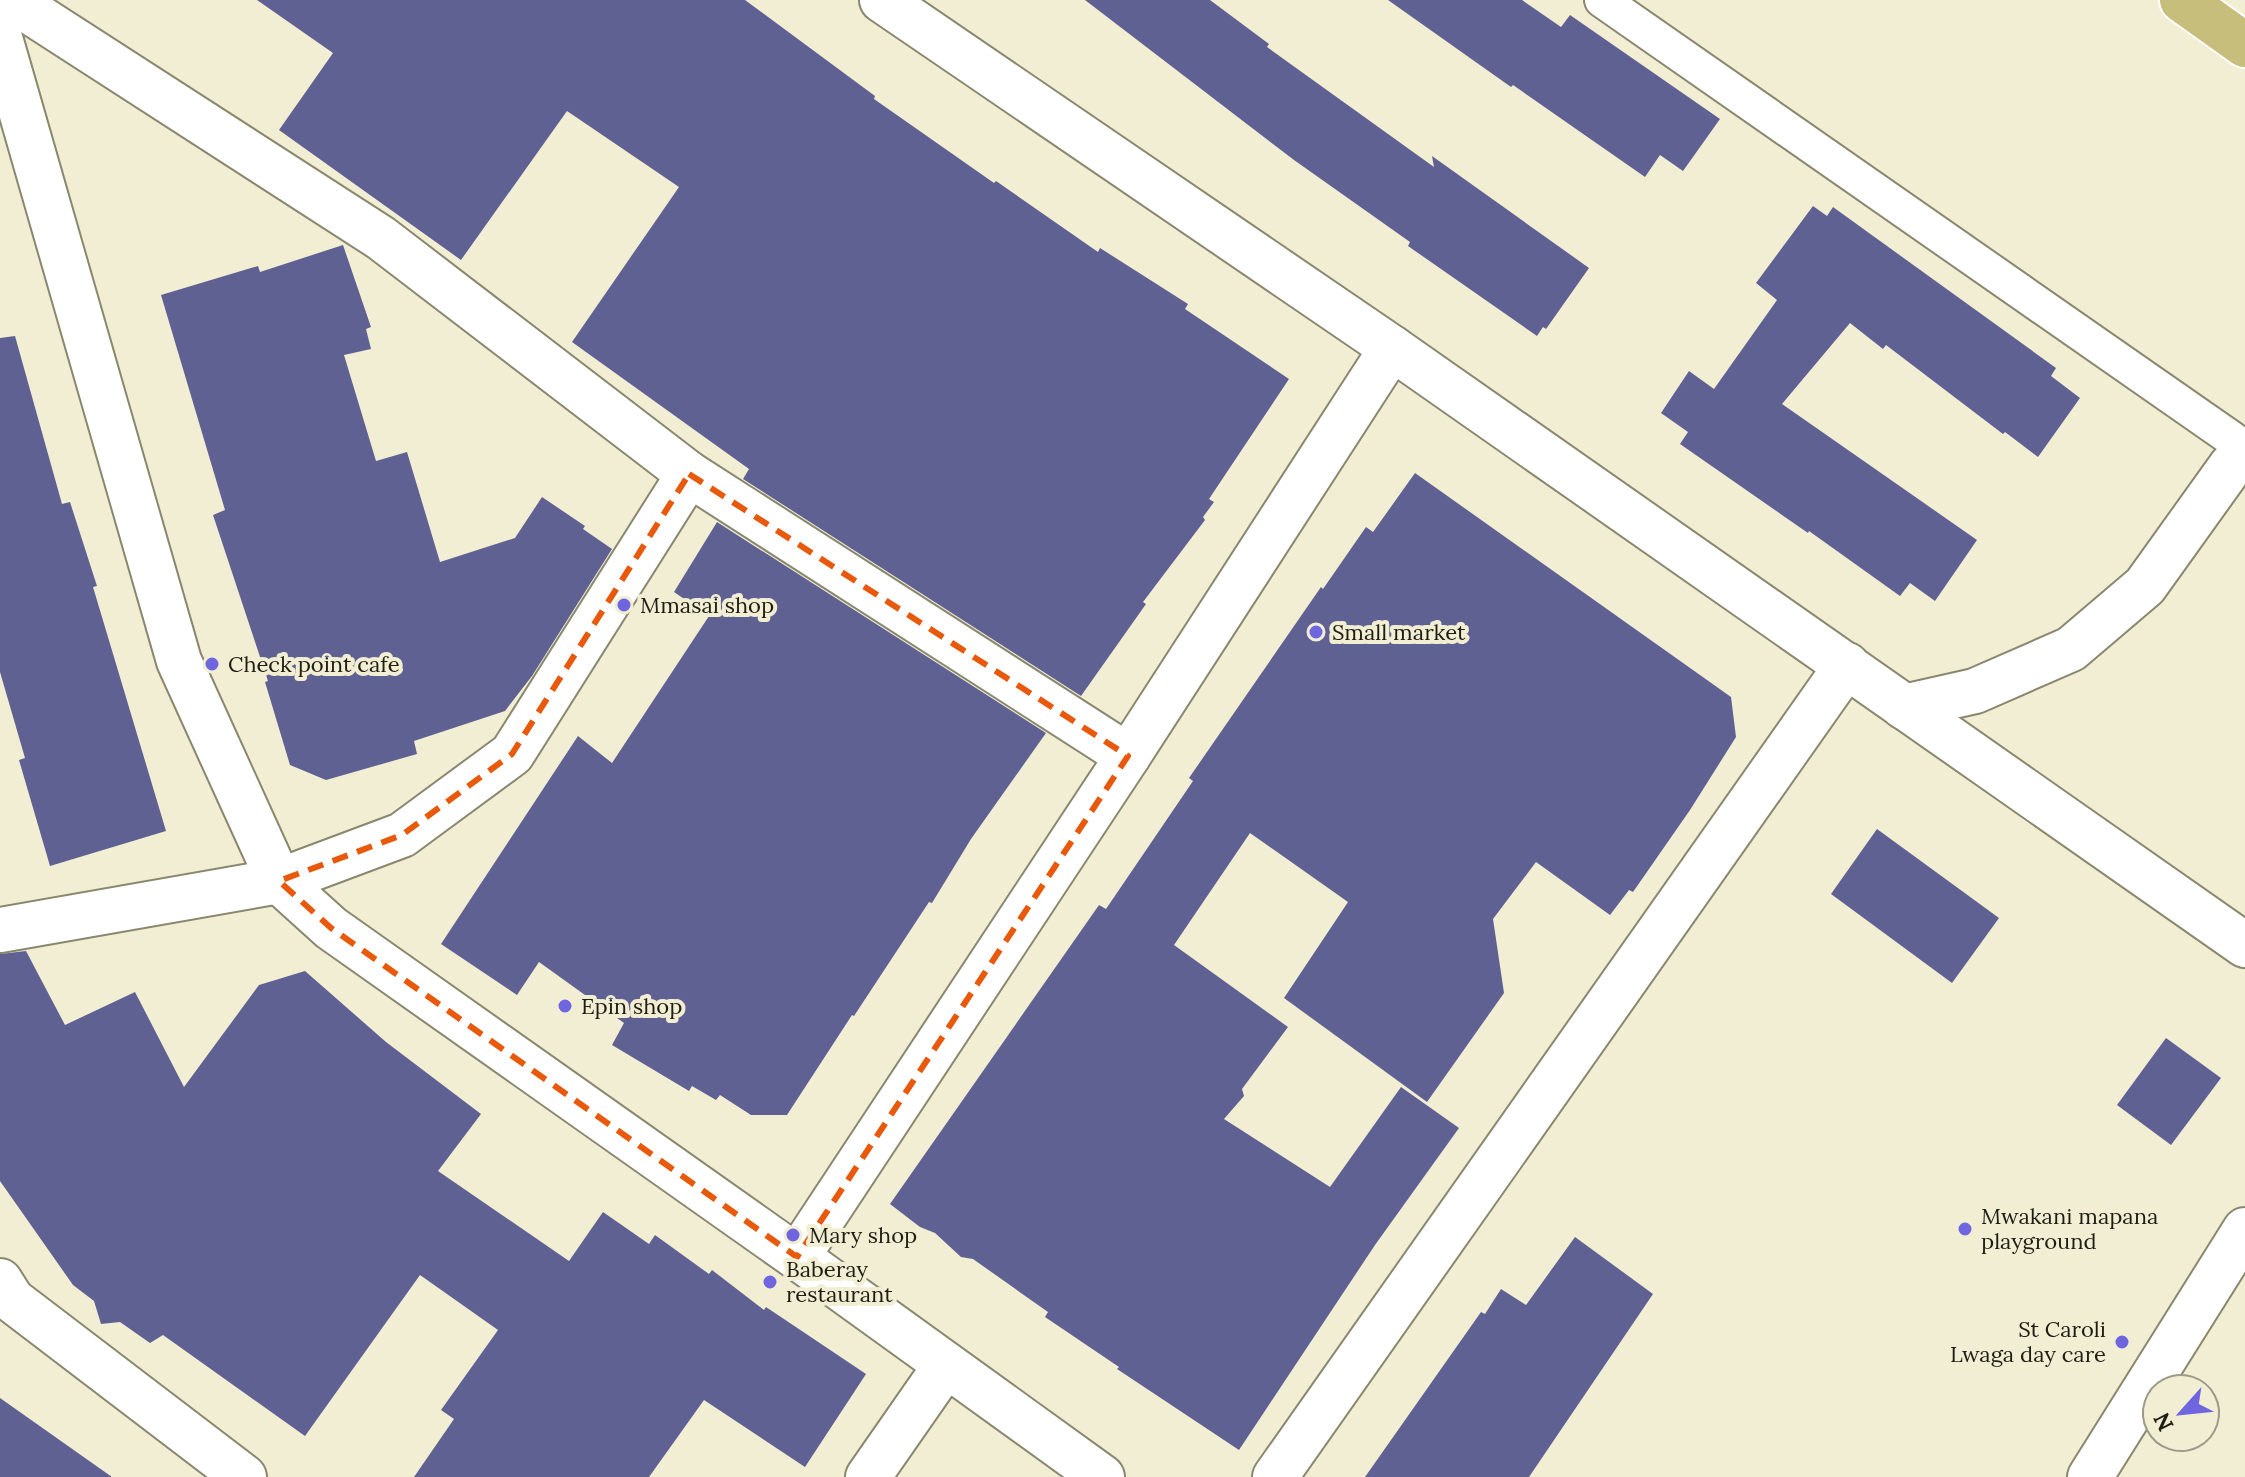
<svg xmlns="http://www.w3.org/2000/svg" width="2245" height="1477" viewBox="0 0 2245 1477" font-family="Lora,serif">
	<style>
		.building { fill: #606193 }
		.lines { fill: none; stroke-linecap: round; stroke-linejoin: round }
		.service-casing { stroke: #8a876f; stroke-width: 38 }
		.minor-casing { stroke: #8a876f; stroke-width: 48 }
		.trunk-casing { stroke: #fff; stroke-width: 48 }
		.service { stroke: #fff; stroke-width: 34 }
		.minor { stroke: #fff; stroke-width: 44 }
		.trunk { stroke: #c7be7c; stroke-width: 44 }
		.marked { fill: none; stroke: #e8590c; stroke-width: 6; stroke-dasharray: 16 10; stroke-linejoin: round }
		.poi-dot { fill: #6e65df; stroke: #f2eed4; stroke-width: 3 }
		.labels { text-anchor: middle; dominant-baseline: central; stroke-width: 8; stroke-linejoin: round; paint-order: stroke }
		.poi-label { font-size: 22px; fill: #1e1d13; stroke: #f2eed4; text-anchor: start }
	</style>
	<rect width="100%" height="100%" fill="#f2eed4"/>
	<g class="building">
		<polygon points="257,0 745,0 875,96 874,99 994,183 996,181 1098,252 1100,248 1188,304 1185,309 1289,379 1209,499 1214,502 1203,517 1205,520 1143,602 1146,604 1081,696 743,479 749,469 572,342 679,187 567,111 461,260 279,130 333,53"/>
		<polygon points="1085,0 1210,0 1269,44 1267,47 1434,167 1432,156 1589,268 1546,329 1543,327 1537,336 1408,246 1410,242 1294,160"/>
		<polygon points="1388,0 1522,0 1561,27 1570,15 1720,119 1683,171 1660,155 1645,177 1513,85 1511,87"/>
		<polygon points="1813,206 1827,216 1833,207 2056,368 2051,376 2080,398 2038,457 2005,432 2003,434 1886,345 1883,349 1850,323 1782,404 1977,540 1935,601 1910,583 1900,596 1809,531 1808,533 1680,444 1688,432 1661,413 1689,371 1714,389 1777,300 1756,283"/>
		<polygon points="343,245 371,327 366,329 371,349 344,355 376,461 407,452 440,562 515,538 542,497 585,526 583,529 612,549 532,676 505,711 414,741 417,754 326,780 290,765 265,682 268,681 213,515 225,510 161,295 258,266 260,272"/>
		<polygon points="15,336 62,504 70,502 97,586 93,587 166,831 50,866 19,760 25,758 0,672 0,338"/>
		<polygon points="1415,473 1731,697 1736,737 1690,810 1633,892 1629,890 1610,915 1536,862 1493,919 1504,993 1427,1102 1284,998 1348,902 1250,833 1174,945 1288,1027 1242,1089 1244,1096 1224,1119 1330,1187 1401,1087 1459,1128 1375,1245 1239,1450 1117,1369 1119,1367 1045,1317 1048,1312 973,1259 961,1257 935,1233 920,1227 890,1204 1099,905 1106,909 1193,781 1189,778 1321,587 1323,589 1366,527 1373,532"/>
		<polygon points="717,522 1046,733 971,839 932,903 929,902 854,1016 852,1015 787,1115 751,1115 720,1095 716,1100 692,1086 689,1091 612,1045 624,1023 539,962 517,995 441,944 578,736 612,763 709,616 674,592"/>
		<polygon points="1877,829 1999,918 1952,983 1831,894"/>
		<polygon points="26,951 65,1025 135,992 184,1087 259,985 305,971 386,1042 481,1114 438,1171 569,1261 603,1212 649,1244 655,1235 709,1274 712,1270 764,1310 766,1307 866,1374 805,1467 704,1400 649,1477 414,1477 454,1419 441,1410 498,1330 420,1275 305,1436 163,1335 150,1343 120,1322 101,1324 94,1301 73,1285 0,1181 0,954"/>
		<polygon points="2166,1038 2221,1078 2171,1145 2117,1105"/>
		<polygon points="1575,1237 1653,1294 1529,1477 1365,1477 1481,1312 1485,1314 1501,1289 1526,1305"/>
		<polygon points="0,1398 112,1477 0,1477"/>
	</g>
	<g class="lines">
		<defs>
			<polyline id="service" points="1602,0 2245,448"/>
			<g id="minor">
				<polyline points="12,0 381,238 689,474 1128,756"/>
				<polyline points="882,0 1392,348 2245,945"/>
				<polyline points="0,38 179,661 279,881 331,928 797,1257 1102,1477"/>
				<polyline points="1904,707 1975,691 2071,649 2145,586 2231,466 2245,452"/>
				<polyline points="0,930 279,881 402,835 512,754 689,474"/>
				<polyline points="797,1257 1128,756 1392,348"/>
				<polyline points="0,1281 12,1300 244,1477"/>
				<polyline points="868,1477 946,1365"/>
				<polyline points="1275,1477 1847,665"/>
				<polyline points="2090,1477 2245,1230"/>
			</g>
			<polyline id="trunk" points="2182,0 2245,45"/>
		</defs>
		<use href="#service" class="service-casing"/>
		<use href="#minor" class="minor-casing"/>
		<use href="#trunk" class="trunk-casing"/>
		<use href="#service" class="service"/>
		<use href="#minor" class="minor"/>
		<use href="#trunk" class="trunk"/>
	</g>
	<path class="marked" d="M689,474L1128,756L797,1257L331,928L279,881L402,835L512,754Z"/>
	<g class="poi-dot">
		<circle cx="624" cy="605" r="8"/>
		<circle cx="1316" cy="632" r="8"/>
		<circle cx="212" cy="664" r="8"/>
		<circle cx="565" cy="1006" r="8"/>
		<circle cx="1965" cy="1229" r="8"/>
		<circle cx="793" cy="1235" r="8"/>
		<circle cx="770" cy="1282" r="8"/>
		<circle cx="2122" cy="1342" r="8"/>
	</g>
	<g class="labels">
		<g class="poi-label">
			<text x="640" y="605">Mmasai shop</text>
			<text x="1332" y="632">Small market</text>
			<text x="228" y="664">Check point cafe</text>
			<text x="581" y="1006">Epin shop</text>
			<text x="1981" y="1216">Mwakani mapana<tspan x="1981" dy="25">playground</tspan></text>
			<text x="809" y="1235">Mary shop</text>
			<text x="786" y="1269">Baberay<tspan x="786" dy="25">restaurant</tspan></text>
			<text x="2106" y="1329" text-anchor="end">St Caroli<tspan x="2106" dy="25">Lwaga day care</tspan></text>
		</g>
	</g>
	<g transform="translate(2181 1413) rotate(243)"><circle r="38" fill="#f2eed4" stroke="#9d9a87" stroke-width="2"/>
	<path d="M0-6L14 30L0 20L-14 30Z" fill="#6e65df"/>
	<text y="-12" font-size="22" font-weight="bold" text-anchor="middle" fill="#1e1d13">N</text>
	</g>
</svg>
